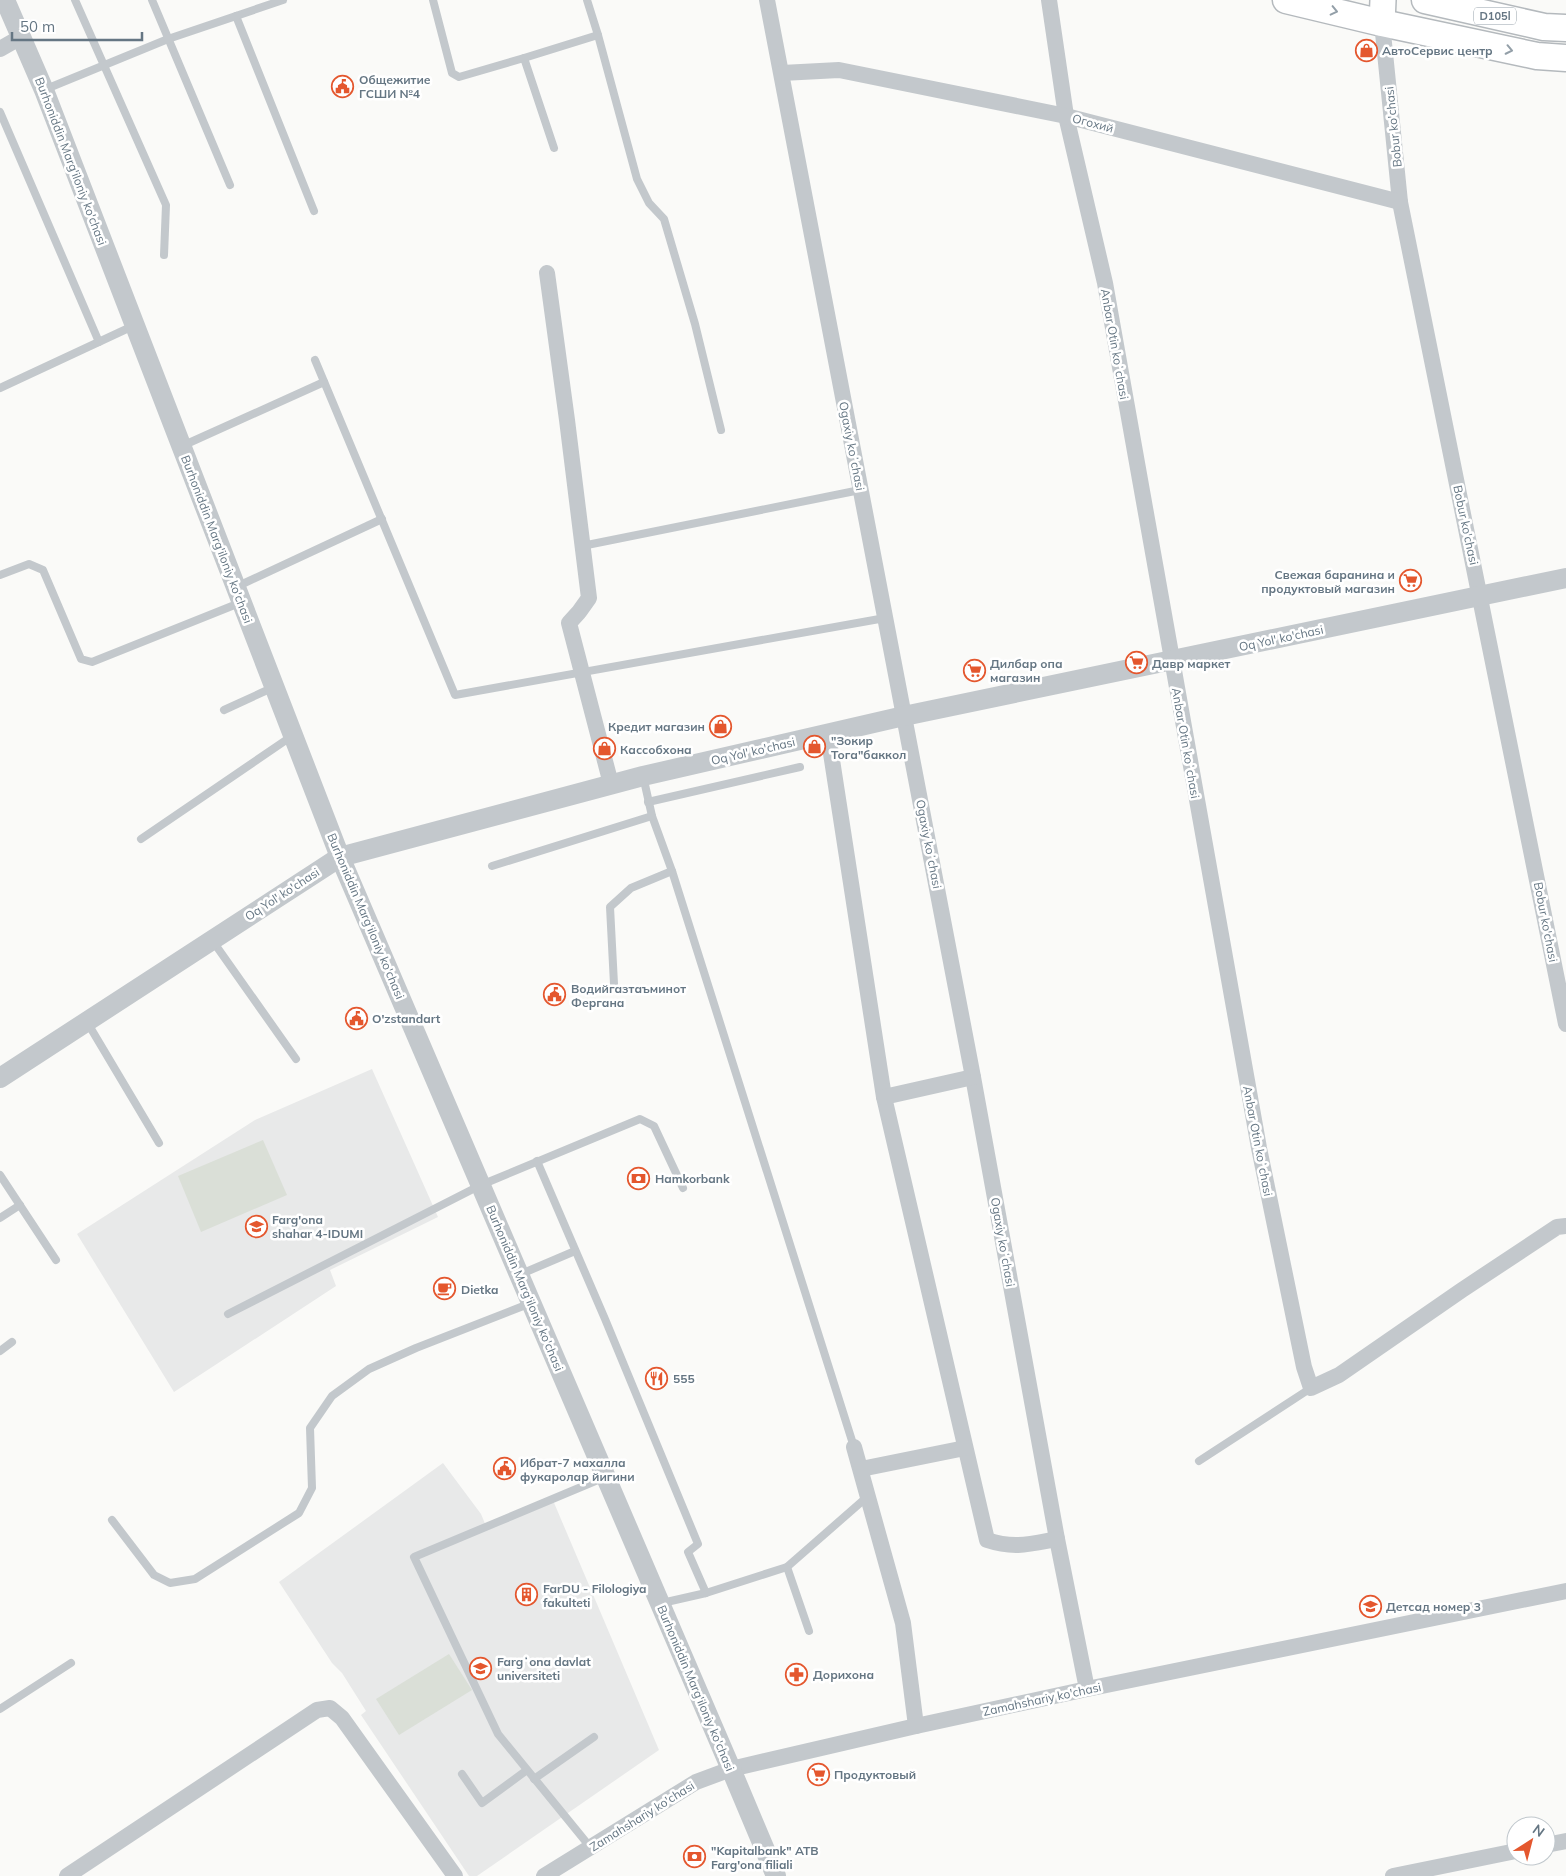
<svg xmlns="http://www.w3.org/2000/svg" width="1566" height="1876" viewBox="0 0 1566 1876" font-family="Mulish,sans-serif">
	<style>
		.built { fill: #e8e9e9 }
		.green { fill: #dadfd7 }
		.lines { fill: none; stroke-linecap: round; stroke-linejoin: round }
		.primary-casing { stroke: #b5babe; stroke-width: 28 }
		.trunk-casing { stroke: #b4b9bd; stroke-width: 29 }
		.service { stroke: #c3c8cc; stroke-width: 8 }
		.minor { stroke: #c3c8cc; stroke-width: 16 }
		.tertiary { stroke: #c3c8cc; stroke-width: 20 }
		.primary { stroke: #fff; stroke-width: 25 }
		.trunk { stroke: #fff; stroke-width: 26 }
		.oneway { stroke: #939fa8 }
		.labels { text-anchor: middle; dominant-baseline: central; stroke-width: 5; stroke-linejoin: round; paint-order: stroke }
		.shield { fill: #fff; stroke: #939fa8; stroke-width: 1 }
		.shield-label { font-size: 11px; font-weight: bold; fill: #657683 }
		.poi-label { font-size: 12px; font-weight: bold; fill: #657683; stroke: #fff; text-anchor: start }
		.street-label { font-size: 12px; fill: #657683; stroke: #fff }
	</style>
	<rect width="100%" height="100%" fill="#fafaf8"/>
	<g class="built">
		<polygon points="372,1069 438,1217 330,1270 336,1286 174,1392 77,1234 255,1120"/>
		<polygon points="443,1463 481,1514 486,1526 552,1498 659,1750 477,1876 469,1876 361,1715 366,1711 342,1673 332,1663 279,1582"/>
	</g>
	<g class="green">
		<polygon points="263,1140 287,1195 201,1232 178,1176"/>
		<polygon points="449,1654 472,1690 399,1735 376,1699"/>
	</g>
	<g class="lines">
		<defs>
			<polyline id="primary" points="1382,23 1383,0"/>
			<g id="trunk">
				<polyline points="1286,0 1382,23 1537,56 1566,58"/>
				<polyline points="1425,0 1544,27 1566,28"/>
			</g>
		</defs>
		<use href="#primary" class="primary-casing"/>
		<use href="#trunk" class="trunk-casing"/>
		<g class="service">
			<polyline points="75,0 166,205 164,255"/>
			<polyline points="152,0 230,185"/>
			<polyline points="433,0 452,73 459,77 524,58 554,148"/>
			<polyline points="587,0 598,35 637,179 649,203 664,219 695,324 721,430"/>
			<polyline points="236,16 314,211"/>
			<polyline points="524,58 598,35"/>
			<polyline points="46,89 168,39 283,0"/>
			<polyline points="0,112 99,342"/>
			<polyline points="315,360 455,695 885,618"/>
			<polyline points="0,388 133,326"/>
			<polyline points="182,446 324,382"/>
			<polyline points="582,546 860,490"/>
			<polyline points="0,575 29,564 43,570 81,659 92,662 242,602"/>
			<polyline points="236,587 382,519"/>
			<polyline points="224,710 274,687"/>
			<polyline points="643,776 652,816 672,871 854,1447"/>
			<polyline points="648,802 800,767"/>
			<polyline points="141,839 292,736"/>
			<polyline points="492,866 652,816"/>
			<polyline points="212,940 296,1059"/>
			<polyline points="614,984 610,907 631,888 672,871"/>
			<polyline points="87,1022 159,1143"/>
			<polyline points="537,1161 605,1319 698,1544 688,1552 706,1593"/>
			<polyline points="0,1175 56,1260"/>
			<polyline points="0,1218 20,1205"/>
			<polyline points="521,1274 575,1251"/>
			<polyline points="228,1314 481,1185 640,1119 654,1126 683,1188"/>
			<polyline points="0,1351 12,1342"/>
			<polyline points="1199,1461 1311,1388"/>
			<polyline points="112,1520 154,1575 170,1583 195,1579 299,1513 312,1488 310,1428 332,1396 369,1369 416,1348 531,1303"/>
			<polyline points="787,1567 809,1631"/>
			<polyline points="662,1603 706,1593 787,1567 867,1497"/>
			<polyline points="0,1709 71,1663"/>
			<polyline points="462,1774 482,1803 527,1770"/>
			<polyline points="534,1779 594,1737"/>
			<polyline points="591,1848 498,1734 414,1557 605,1477"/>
		</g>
		<g class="minor">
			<polyline points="767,0 973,1077 1057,1539 1087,1689"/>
			<polyline points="1049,0 1066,116 1105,283 1259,1148 1304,1367 1311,1388 1339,1375 1462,1290 1557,1227 1566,1226"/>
			<polyline points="1382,23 1400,202 1566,1024"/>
			<polyline points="0,49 21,37"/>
			<polyline points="782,73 839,70 1066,116 1400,202"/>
			<polyline points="547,273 567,420 589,598 579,612 569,623 611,784"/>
			<path d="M828,734L884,1097L987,1540C1014,1549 1030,1544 1057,1539"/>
			<polyline points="884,1097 973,1077"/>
			<polyline points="854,1447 903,1623 916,1726"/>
			<polyline points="861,1469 965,1448"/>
			<polyline points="1546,1845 1566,1841"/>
			<polyline points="67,1876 317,1710 330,1708 342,1718 455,1876"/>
			<polyline points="544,1876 696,1782 731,1769 916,1726 1087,1689 1566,1591"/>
			<polyline points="1393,1876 1516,1851"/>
		</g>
		<g class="tertiary">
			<polyline points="5,0 44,90 340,857 731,1769 776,1876"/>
			<polyline points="0,1078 340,857 643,776 904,716 1566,578"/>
		</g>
		<use href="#primary" class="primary"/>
		<use href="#trunk" class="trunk"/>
	</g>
	<defs><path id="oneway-chevron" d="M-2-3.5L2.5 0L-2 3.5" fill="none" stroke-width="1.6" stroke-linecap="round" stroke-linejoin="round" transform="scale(1.25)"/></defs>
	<g class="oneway">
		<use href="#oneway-chevron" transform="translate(1334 11) rotate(13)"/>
		<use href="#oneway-chevron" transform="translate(1509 50) rotate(12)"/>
	</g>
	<defs>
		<symbol id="shop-ring" viewBox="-11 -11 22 22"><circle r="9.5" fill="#fff" stroke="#e4572e" stroke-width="1.5"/><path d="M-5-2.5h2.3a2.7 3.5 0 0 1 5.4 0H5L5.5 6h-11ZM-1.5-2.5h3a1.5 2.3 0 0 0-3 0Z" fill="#e4572e"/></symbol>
		<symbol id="civic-ring" viewBox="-11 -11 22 22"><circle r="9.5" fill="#fff" stroke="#e4572e" stroke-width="1.5"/><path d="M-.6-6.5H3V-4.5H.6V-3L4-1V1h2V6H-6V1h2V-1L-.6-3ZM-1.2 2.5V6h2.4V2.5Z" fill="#e4572e"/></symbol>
		<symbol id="supermarket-ring" viewBox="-11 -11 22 22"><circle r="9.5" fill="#fff" stroke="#e4572e" stroke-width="1.5"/><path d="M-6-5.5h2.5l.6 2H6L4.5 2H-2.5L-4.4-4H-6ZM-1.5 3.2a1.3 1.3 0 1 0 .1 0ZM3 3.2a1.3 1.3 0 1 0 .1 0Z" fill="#e4572e"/></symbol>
		<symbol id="bank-ring" viewBox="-11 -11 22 22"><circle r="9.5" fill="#fff" stroke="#e4572e" stroke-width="1.5"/><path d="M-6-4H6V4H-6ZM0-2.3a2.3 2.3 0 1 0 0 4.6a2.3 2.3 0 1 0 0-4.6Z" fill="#e4572e"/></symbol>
		<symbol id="school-ring" viewBox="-11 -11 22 22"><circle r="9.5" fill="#fff" stroke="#e4572e" stroke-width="1.5"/><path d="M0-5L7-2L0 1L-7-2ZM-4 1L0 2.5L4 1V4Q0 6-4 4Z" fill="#e4572e"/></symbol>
		<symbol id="cafe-ring" viewBox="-11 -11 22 22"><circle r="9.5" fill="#fff" stroke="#e4572e" stroke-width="1.5"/><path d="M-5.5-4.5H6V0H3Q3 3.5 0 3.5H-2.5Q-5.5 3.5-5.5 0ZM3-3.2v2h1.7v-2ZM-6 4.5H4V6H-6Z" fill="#e4572e"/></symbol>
		<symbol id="restaurant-ring" viewBox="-11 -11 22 22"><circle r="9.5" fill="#fff" stroke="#e4572e" stroke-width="1.5"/><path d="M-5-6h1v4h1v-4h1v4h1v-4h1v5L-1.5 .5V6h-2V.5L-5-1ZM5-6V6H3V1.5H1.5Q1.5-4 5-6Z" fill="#e4572e"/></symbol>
		<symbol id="building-ring" viewBox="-11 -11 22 22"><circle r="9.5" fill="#fff" stroke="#e4572e" stroke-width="1.5"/><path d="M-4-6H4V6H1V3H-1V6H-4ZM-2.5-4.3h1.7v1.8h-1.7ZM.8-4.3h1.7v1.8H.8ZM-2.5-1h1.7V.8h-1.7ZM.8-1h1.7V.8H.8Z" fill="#e4572e"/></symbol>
		<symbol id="university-ring" viewBox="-11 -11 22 22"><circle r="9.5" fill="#fff" stroke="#e4572e" stroke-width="1.5"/><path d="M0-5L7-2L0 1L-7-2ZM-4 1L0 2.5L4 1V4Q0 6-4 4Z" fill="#e4572e"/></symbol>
		<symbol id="pharmacy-ring" viewBox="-11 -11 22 22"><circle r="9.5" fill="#fff" stroke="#e4572e" stroke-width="1.5"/><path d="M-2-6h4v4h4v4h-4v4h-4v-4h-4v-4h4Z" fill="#e4572e"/></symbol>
	</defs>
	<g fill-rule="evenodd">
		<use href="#shop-ring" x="1354" y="38" width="25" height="25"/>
		<use href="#civic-ring" x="330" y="74" width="25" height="25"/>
		<use href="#supermarket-ring" x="1398" y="568" width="25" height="25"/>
		<use href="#supermarket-ring" x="1124" y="650" width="25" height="25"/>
		<use href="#supermarket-ring" x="962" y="658" width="25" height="25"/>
		<use href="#shop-ring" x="708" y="714" width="25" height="25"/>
		<use href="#shop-ring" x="802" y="734" width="25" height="25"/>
		<use href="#shop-ring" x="592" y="736" width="25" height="25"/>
		<use href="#civic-ring" x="542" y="982" width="25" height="25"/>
		<use href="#civic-ring" x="344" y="1006" width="25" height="25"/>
		<use href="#bank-ring" x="626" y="1166" width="25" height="25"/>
		<use href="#school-ring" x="244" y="1214" width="25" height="25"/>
		<use href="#cafe-ring" x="432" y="1276" width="25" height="25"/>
		<use href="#restaurant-ring" x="644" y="1366" width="25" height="25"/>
		<use href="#civic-ring" x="492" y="1456" width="25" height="25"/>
		<use href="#building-ring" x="514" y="1582" width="25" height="25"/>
		<use href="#school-ring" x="1358" y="1594" width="25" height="25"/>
		<use href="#university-ring" x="468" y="1656" width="25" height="25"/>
		<use href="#pharmacy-ring" x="784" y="1662" width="25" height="25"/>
		<use href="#supermarket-ring" x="806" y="1762" width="25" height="25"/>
		<use href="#bank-ring" x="682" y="1844" width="25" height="25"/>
	</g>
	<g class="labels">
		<rect class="shield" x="1474" y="7.5" width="42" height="17" rx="4"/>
		<g class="shield-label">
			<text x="1495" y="16">D105l</text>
		</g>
		<g class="poi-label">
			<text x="1382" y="50">АвтоСервис центр</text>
			<text x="359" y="79">Общежитие<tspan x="359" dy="14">ГСШИ №4</tspan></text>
			<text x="1395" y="574" text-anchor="end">Свежая баранина и<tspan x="1395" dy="14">продуктовый магазин</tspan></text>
			<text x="990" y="663">Дилбар опа<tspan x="990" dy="14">магазин</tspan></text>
			<text x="1152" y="663">Давр маркет</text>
			<text x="705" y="726" text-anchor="end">Кредит магазин</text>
			<text x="831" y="740">"Зокир<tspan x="831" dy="14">Тога"баккол</tspan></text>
			<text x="620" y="749">Кассобхона</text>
			<text x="571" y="988">Водийгазтаъминот<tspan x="571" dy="14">Фергана</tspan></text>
			<text x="372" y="1018">O'zstandart</text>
			<text x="655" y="1178">Hamkorbank</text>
			<text x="272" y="1219">Farg'ona<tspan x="272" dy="14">shahar 4-IDUMI</tspan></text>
			<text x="461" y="1289">Dietka</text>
			<text x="673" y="1378">555</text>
			<text x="520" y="1462">Ибрат-7 махалла<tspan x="520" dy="14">фукаролар йигини</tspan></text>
			<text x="543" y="1588">FarDU - Filologiya<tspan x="543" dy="14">fakulteti</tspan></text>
			<text x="1386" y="1606">Детсад номер 3</text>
			<text x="497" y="1661">Fargʻona davlat<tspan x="497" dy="14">universiteti</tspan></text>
			<text x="813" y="1674">Дорихона</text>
			<text x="834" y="1774">Продуктовый</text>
			<text x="711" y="1850">"Kapitalbank" АТB<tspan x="711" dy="14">Farg'ona filiali</tspan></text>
		</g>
		<g class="street-label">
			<text transform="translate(1093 123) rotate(15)">Огохий</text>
			<text transform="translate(1393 127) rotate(-96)">Bobur ko'chasi</text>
			<text transform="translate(71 161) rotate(69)">Burhoniddin Marg'iloniy ko'chasi</text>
			<text transform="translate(1115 344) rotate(80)">Anbar Otin koʻchasi</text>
			<text transform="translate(852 446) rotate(79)">Ogaxiy koʻchasi</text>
			<text transform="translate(1466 525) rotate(78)">Bobur ko'chasi</text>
			<text transform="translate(217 539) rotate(69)">Burhoniddin Marg'iloniy ko'chasi</text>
			<text transform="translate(1281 638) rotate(-12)">Oq Yol' ko'chasi</text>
			<text transform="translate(1186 743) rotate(80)">Anbar Otin koʻchasi</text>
			<text transform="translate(753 751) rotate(-13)">Oq Yol' ko'chasi</text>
			<text transform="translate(929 844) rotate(79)">Ogaxiy koʻchasi</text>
			<text transform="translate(282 894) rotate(-33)">Oq Yol' ko'chasi</text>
			<text transform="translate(366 916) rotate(67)">Burhoniddin Marg'iloniy ko'chasi</text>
			<text transform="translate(1546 922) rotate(79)">Bobur ko'chasi</text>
			<text transform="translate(1258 1141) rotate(79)">Anbar Otin koʻchasi</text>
			<text transform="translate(1003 1242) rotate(80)">Ogaxiy koʻchasi</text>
			<text transform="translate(525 1288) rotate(67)">Burhoniddin Marg'iloniy ko'chasi</text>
			<text transform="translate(696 1688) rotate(67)">Burhoniddin Marg'iloniy ko'chasi</text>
			<text transform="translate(1042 1699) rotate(-12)">Zamahshariy ko'chasi</text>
			<text transform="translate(642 1816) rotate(-32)">Zamahshariy ko'chasi</text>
		</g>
	</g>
	<g transform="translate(1531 1841) rotate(36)"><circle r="24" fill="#ffffff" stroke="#c1c8cd"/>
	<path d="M0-4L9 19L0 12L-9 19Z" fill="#e4572e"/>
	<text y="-8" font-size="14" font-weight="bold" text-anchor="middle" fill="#657683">N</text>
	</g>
	<path d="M12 32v8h130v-8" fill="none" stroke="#657683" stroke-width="2.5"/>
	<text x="20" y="32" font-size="15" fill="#657683" stroke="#ffffff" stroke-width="4" paint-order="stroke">50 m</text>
</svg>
